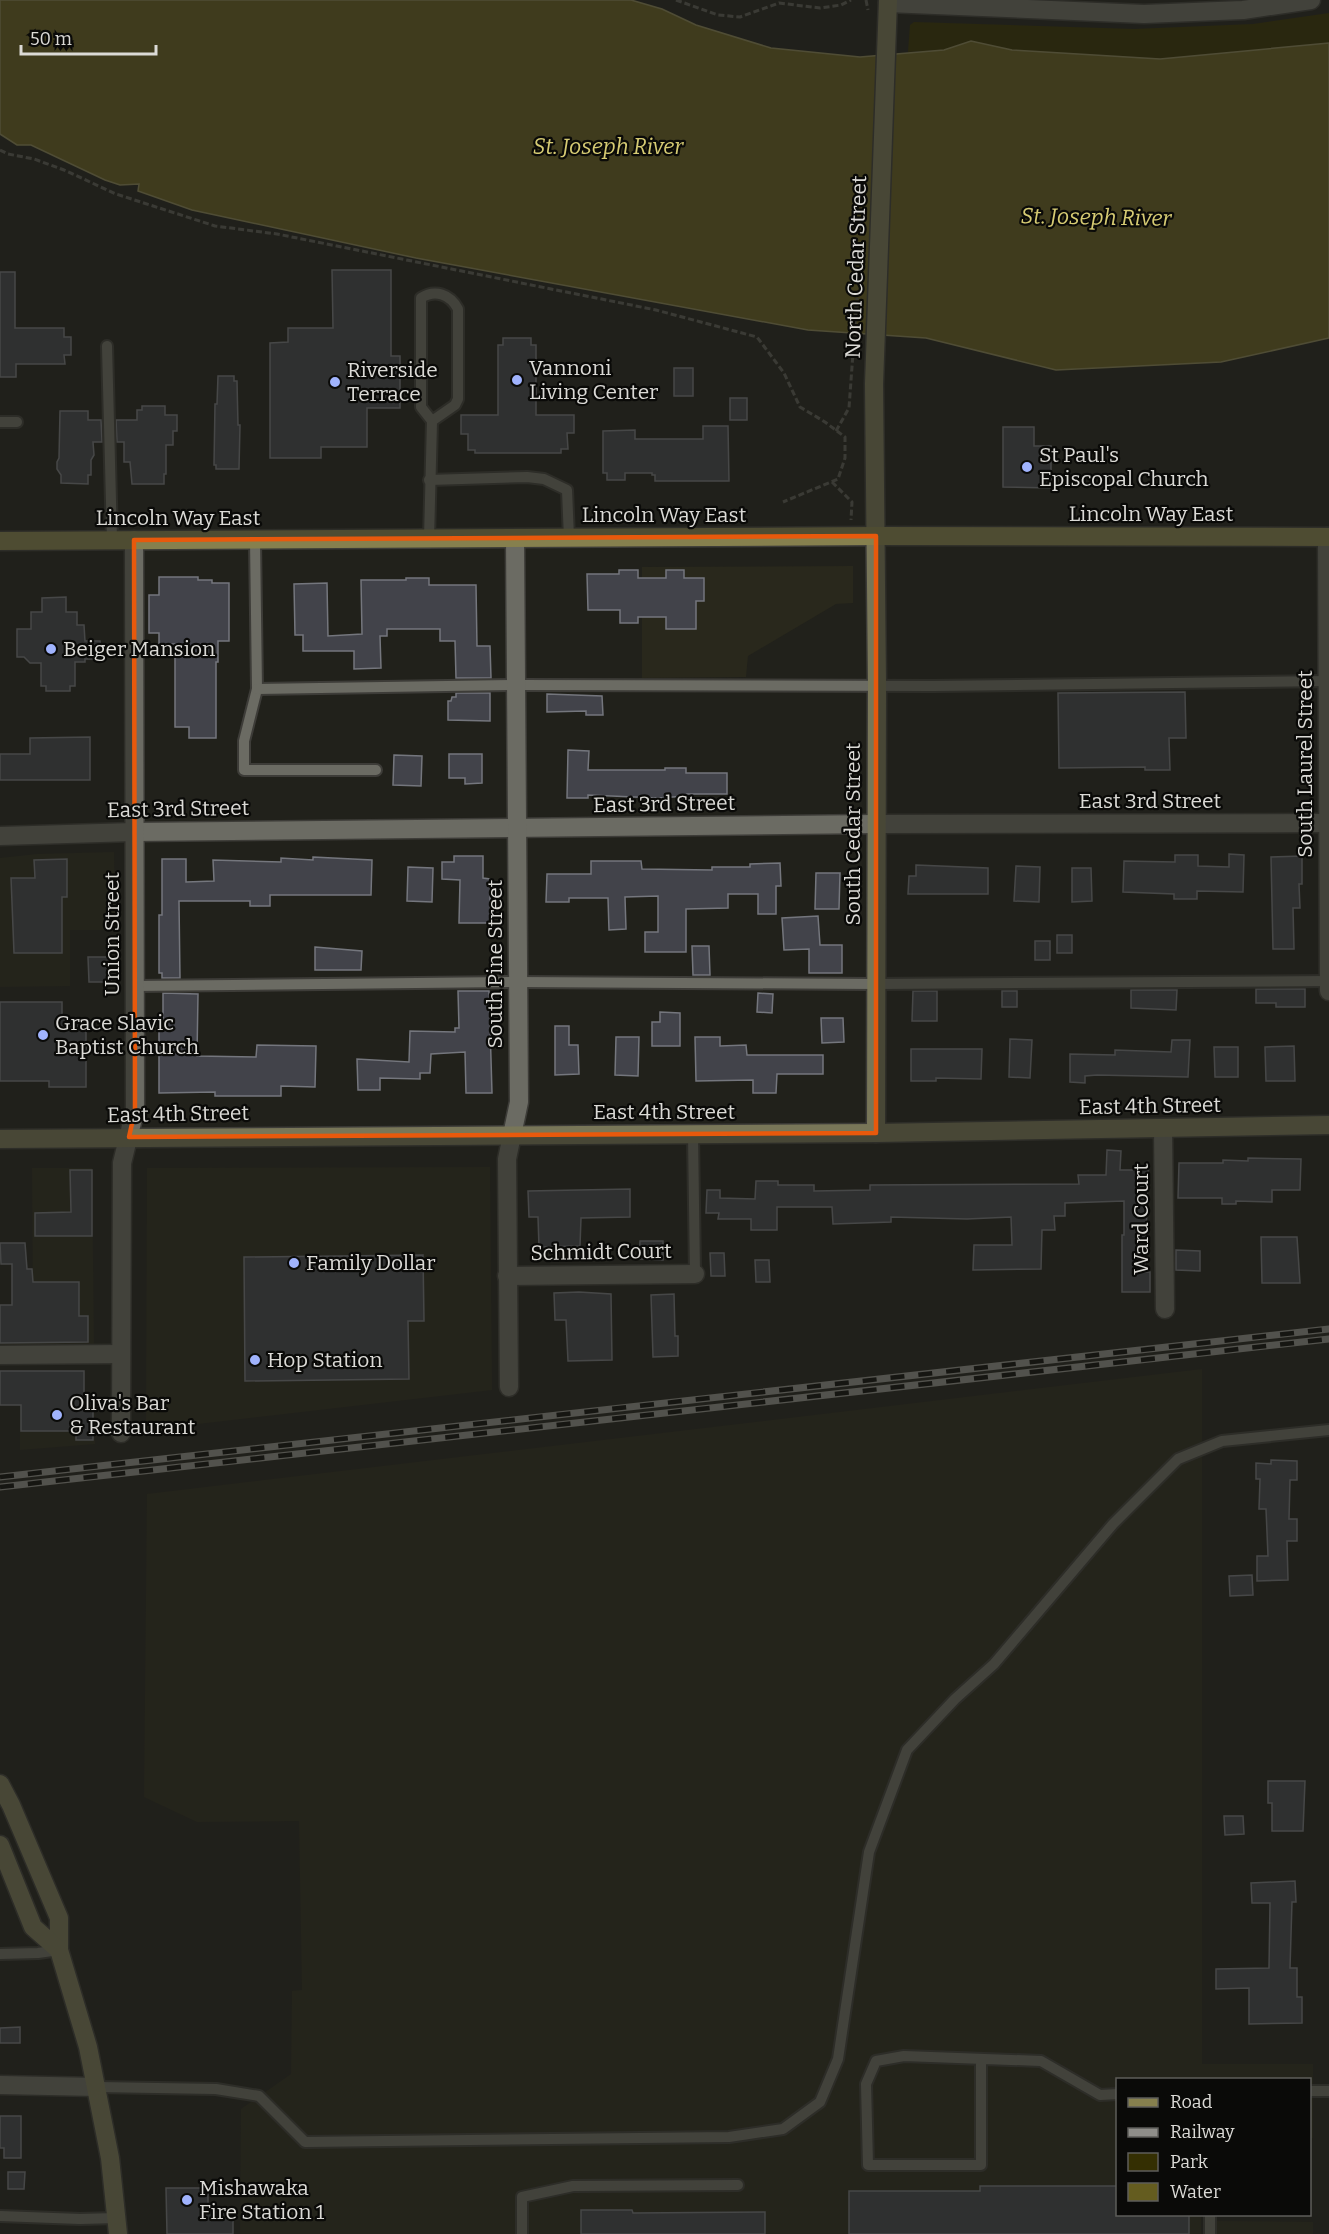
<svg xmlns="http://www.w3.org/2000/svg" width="1329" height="2234" viewBox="0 0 1329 2234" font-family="Bitter,serif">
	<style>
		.built { fill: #29281c }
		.green { fill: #342f02 }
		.water { fill: #645c1f; stroke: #888256; stroke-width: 1.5 }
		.building { fill: #42434a; stroke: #74767d; stroke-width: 1.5 }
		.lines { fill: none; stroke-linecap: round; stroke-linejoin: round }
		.lane-casing { stroke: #3d3c38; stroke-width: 14 }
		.street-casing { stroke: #3d3c38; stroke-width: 21 }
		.secondary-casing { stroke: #3d3c38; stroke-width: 21 }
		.primary-casing { stroke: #3d3c38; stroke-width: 21 }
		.path { stroke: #5a5a54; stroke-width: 3; stroke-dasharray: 6 3; stroke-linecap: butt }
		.lane { stroke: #6b6b63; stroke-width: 10 }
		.street { stroke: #6b6b63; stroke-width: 18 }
		.secondary { stroke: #787658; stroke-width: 18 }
		.primary { stroke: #86804e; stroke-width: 18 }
		.rail-casing { stroke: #8f8e89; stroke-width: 7 }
		.rail { stroke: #0a0a08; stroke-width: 4.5; stroke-dasharray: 14; stroke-linecap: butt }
		.marked { fill: none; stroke: #e8590c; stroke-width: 4.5; stroke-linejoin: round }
		.poi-dot { fill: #a0b3fd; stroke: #0a0a08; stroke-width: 2 }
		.labels { text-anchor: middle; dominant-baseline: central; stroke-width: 4.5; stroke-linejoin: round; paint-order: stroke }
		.street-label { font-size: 21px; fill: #dbdad6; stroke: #0a0a08 }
		.poi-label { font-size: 21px; fill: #dbdad6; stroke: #0a0a08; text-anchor: start }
		.water-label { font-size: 22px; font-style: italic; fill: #d6cb73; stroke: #0a0a08 }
	</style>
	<rect width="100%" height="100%" fill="#21211b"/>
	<g class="built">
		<polygon points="853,566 853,603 836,604 748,656 746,677 642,678 642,567"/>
		<polygon points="114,852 115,930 70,930 70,986 0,987 0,858 37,854"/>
		<polygon points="490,1167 492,1390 146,1430 147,1168"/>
		<polygon points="32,1168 92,1168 94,1346 0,1347 0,1306 33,1305"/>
		<polygon points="1202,1369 1202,2064 1313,2064 1313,2138 1310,2138 1310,2080 1118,2080 1118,2214 1201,2215 1201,2234 240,2234 241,2109 291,2074 292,1991 302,1990 299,1821 197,1822 144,1797 147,1494"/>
		<polygon points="94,1395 95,1444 20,1450 20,1397"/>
		<polygon points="1214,2221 1313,2222 1313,2234 1214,2234"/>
	</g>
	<polygon class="green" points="1329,13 1329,43 1160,59 1012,50 971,41 944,50 908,52 910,25 914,22 1134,29 1253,24"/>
	<polygon class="water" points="0,0 631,0 662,9 696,25 771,48 860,57 944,50 971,41 1012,50 1160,59 1329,43 1329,338 1221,362 1056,370 926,338 808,330 416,258 192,210 138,191 139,184 120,185 105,180 31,145 17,145 0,134"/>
	<g class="building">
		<polygon points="332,270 391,270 391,356 400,356 400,408 367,408 367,447 321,447 321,458 270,458 270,343 288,342 288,328 333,328"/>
		<polygon points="0,272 15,272 15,328 64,328 64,337 71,337 71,355 64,355 65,364 16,364 16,377 0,377"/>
		<polygon points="503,338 531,338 531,345 536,345 536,415 574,415 574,433 567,433 568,449 561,449 561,453 475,453 475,450 468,450 468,434 461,434 461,415 498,415 498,345 503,345"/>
		<rect x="674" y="368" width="19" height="28"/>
		<polygon points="218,376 234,376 234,381 237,381 238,425 240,425 239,469 216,469 216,465 214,465 215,404 217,404"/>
		<rect x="730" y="398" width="17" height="22"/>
		<polygon points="142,406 165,406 165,415 177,415 177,431 173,431 173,445 166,445 166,474 164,474 164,484 132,484 130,462 124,462 124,442 117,442 116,420 137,420 137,410 142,410"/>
		<polygon points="60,411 88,411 88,420 101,420 102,442 93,442 94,455 91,460 91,475 88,475 88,484 61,483 61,475 57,469 57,462 59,458"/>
		<polygon points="703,426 728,426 729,481 655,481 655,475 652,475 652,473 625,473 625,480 607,480 607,473 603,473 603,431 635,430 635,439 703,439"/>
		<polygon points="1003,427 1034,427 1034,446 1051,446 1051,488 1003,487"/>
		<polygon points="619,570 638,570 638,578 666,578 666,570 684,570 684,578 704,578 704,601 696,601 696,629 666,629 666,617 638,617 638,623 620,623 620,610 588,610 587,574 619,574"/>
		<polygon points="159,577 198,577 198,580 212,580 212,583 229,583 229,641 218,641 218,662 216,662 216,738 189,738 189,727 175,727 175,644 159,644 159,633 149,633 149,595 159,595"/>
		<polygon points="406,578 429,578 429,585 476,585 477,646 490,646 491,678 456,678 455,641 440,641 440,629 387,629 387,636 380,636 381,668 354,669 354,651 303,651 303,635 295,635 294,584 327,583 328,636 362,634 361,580 406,580"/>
		<polygon points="66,597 66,612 77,612 77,625 84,625 85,641 100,641 101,659 85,659 85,662 75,662 75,686 70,686 70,691 46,691 46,686 41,686 41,663 30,663 24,657 17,657 17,629 31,629 31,612 42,612 42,598"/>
		<polygon points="1185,692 1186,738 1169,738 1170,770 1145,770 1145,767 1059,768 1058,693"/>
		<polygon points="456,693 490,693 490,721 448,720 448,701 451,701 452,697 456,697"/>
		<polygon points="547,694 602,696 603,715 586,715 586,711 547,712"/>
		<polygon points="90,737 90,780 0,780 0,754 30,754 30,738"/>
		<polygon points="568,750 589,751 588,770 665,770 665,768 686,768 686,773 727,773 727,794 687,794 687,796 658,798 588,795 588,798 567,798"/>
		<polygon points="449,754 482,754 482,783 465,784 465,778 449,778"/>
		<polygon points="394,755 422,756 421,786 393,785"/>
		<polygon points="1229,854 1244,855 1243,892 1197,891 1197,899 1174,899 1174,894 1123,892 1124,861 1175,862 1175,855 1198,855 1198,866 1229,867"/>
		<polygon points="454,856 483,856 483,878 490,879 490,923 459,923 460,880 442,879 442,862 454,862"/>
		<polygon points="1302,856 1302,884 1299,884 1300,908 1293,908 1294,949 1273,949 1271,857"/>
		<polygon points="313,857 372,860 371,895 270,895 270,906 250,906 250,901 179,901 180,978 162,978 162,973 159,973 159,915 162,915 162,859 186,859 186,882 214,881 213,860 281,862 281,858 313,860"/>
		<polygon points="67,859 67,897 62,897 62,953 14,953 11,878 35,878 34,860"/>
		<polygon points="591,861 641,861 642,869 712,870 712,867 750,867 750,864 780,863 781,886 776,886 776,914 758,914 758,894 728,894 728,908 686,909 686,952 645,952 645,932 658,932 658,896 625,897 626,929 609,930 608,898 569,898 569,902 546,902 547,874 591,874"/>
		<polygon points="916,865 988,868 988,894 908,894 909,876 916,876"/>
		<polygon points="1016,866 1040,867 1039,902 1014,901"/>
		<polygon points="408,867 433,868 432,902 407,901"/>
		<polygon points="1072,868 1091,868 1092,901 1072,902"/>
		<polygon points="816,873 840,873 839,909 815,909"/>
		<polygon points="818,916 820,945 842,945 842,973 809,973 809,949 784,950 782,918"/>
		<rect x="1057" y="935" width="15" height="18"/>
		<rect x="1035" y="941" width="15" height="19"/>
		<polygon points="692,946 709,946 710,975 693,975"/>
		<polygon points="315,947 362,951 361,970 315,970"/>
		<polygon points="88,957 110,957 111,982 89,982"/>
		<polygon points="1256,989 1305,989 1305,1007 1276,1007 1276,1003 1256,1003"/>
		<polygon points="1131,990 1177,990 1176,1010 1131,1008"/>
		<polygon points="458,991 489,991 492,1093 466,1093 465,1052 431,1054 430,1073 420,1073 420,1079 380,1078 380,1090 358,1090 357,1059 409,1062 410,1031 455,1032 455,1028 459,1028"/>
		<polygon points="913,991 937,991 937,1021 912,1021"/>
		<rect x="1002" y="991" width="15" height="16"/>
		<polygon points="163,993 198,994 197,1056 256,1057 257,1045 316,1046 315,1087 281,1086 281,1096 215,1096 215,1092 159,1093 159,1020 163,1020"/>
		<polygon points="758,993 773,994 772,1013 757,1012"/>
		<polygon points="0,1002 62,1002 62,1019 86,1019 86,1087 49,1087 49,1081 0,1081"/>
		<polygon points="660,1012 680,1013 680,1046 652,1046 652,1022 660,1022"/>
		<polygon points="821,1018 843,1018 844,1042 822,1043"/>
		<polygon points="555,1026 569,1026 569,1045 578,1045 579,1074 555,1075"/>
		<polygon points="616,1037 639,1037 638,1076 615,1075"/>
		<polygon points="695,1037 720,1037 720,1046 746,1045 747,1055 823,1055 823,1074 777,1074 776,1093 753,1093 753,1080 696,1081"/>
		<polygon points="1010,1039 1032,1040 1030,1078 1009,1077"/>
		<polygon points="1172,1040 1190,1040 1188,1077 1097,1075 1085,1076 1085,1083 1070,1082 1070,1054 1115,1055 1115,1050 1171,1052"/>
		<polygon points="1294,1046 1295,1081 1266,1081 1265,1047"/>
		<polygon points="1214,1047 1238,1047 1238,1077 1215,1077"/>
		<polygon points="911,1049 982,1049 981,1079 936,1078 936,1081 911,1081"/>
		<polygon points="1107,1150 1121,1151 1120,1170 1148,1170 1145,1272 1150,1272 1150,1292 1122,1292 1122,1235 1124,1235 1124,1201 1065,1203 1065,1216 1054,1216 1055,1230 1042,1230 1041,1269 973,1270 974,1245 1012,1245 1011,1217 967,1219 891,1217 891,1222 833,1224 832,1207 777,1207 777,1230 751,1230 751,1219 718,1219 719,1213 706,1213 707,1190 720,1190 720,1198 755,1199 756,1181 778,1181 778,1185 814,1185 814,1191 870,1190 870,1185 1079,1184 1078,1175 1106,1175"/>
		<polygon points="1248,1158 1301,1159 1300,1190 1272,1190 1272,1202 1236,1201 1236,1204 1222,1204 1222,1198 1178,1198 1179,1163 1223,1163 1223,1160 1248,1161"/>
		<polygon points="70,1170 92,1170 92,1236 35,1236 35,1213 71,1212"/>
		<polygon points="630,1189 630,1217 581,1218 580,1246 539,1247 538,1217 529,1217 528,1191"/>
		<polygon points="1261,1237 1297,1237 1300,1283 1262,1283"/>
		<polygon points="640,1241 663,1241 663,1260 639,1259"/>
		<polygon points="0,1243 25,1243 27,1269 32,1269 33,1282 79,1282 79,1316 88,1316 88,1342 0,1343 0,1305 12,1305 12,1264 1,1264"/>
		<polygon points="1176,1250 1200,1251 1200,1271 1176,1270"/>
		<polygon points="710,1253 724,1253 725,1276 711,1276"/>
		<polygon points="423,1255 424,1321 408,1321 409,1379 245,1381 244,1257"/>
		<polygon points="755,1260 769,1260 770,1282 756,1282"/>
		<polygon points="579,1292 611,1294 612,1360 568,1361 566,1320 555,1320 554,1293"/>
		<polygon points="674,1294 675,1336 678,1336 678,1356 653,1357 651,1295"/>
		<polygon points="0,1371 84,1371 84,1398 93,1398 93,1440 76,1440 76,1431 21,1431 21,1405 0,1405"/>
		<polygon points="1271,1460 1297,1461 1297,1480 1290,1480 1289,1519 1297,1519 1297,1541 1287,1541 1288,1580 1257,1581 1257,1556 1268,1556 1266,1509 1259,1509 1260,1479 1256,1479 1256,1463 1271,1464"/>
		<polygon points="1252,1575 1253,1595 1230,1596 1229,1576"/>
		<polygon points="1268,1781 1305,1781 1303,1831 1272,1831 1272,1803 1268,1803"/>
		<polygon points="1224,1816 1243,1816 1244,1834 1225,1835"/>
		<polygon points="1295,1881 1296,1902 1292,1902 1290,1968 1297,1968 1297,1997 1302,1997 1302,2023 1249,2024 1249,1988 1216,1989 1216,1969 1269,1968 1270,1903 1252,1903 1251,1883"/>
		<polygon points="20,2027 20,2043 0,2043 0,2028"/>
		<polygon points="0,2116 21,2116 21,2158 4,2158 4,2148 0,2148"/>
		<polygon points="8,2172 25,2172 24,2189 8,2189"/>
		<polygon points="980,2186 1118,2186 1118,2214 1189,2214 1189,2234 849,2234 849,2191 980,2191"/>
		<polygon points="166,2188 208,2188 208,2212 233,2212 233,2234 167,2234"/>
		<polygon points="581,2210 632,2210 633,2213 765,2212 765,2234 581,2234"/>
	</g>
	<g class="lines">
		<defs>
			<g id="lane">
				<polyline points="107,346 112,540"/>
				<polyline points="0,422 17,422"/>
				<polyline points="429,480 527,477 544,479 567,490 569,538"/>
				<path d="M429,539L432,421L455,405L458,399V309C450,294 435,289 421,298V407L432,421"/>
				<polyline points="255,540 257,689 244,741 244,770 376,770"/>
				<polyline points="257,689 517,685 933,686 1329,681"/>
				<polyline points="135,986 517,982 876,984 1329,981"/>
				<polyline points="693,1134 695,1274"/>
				<polyline points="0,1954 38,1953 59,1950"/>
				<polyline points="981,2059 981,2165 868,2165 866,2084 876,2061 904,2056 1041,2061 1100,2095 1118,2094"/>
				<polyline points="97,2087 216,2089 259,2096 305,2142 729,2137 783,2129 820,2102 838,2059 869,1852 907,1750 955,1699 994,1664 1113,1524 1178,1459 1222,1441 1329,1430"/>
				<polyline points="1310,2091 1329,2091"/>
				<polyline points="0,2216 80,2219 117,2218"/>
				<polyline points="522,2234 522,2197 573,2186 738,2185"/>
				<polyline points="1210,2234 1210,2214"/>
			</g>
			<g id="street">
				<polyline points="888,3 1144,14 1243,10 1311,0"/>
				<polyline points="1327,537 1329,991"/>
				<polyline points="0,836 134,832 875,824 1329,823"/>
				<polyline points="1163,1128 1165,1309"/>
				<polyline points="507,1276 695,1274"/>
				<polyline points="0,1355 121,1354"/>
				<polyline points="509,1387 507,1159 519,1102 515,539"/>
				<polyline points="121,1433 122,1163 135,1110 134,540"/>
				<polyline points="0,2085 97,2087"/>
			</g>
			<g id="secondary">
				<polyline points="876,1133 877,685 874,384 888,0"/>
				<polyline points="0,1139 876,1133 1329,1125"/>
				<polyline points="0,1784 11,1805 59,1918 59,1950 88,2047 110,2158 118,2234"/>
				<polyline points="0,1845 33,1927 59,1950"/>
			</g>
			<polyline id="primary" points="0,541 876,536 1329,537"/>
		</defs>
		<use href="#lane" class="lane-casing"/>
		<use href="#street" class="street-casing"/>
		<use href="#secondary" class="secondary-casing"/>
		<use href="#primary" class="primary-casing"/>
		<g class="path">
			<polyline points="676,0 718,15 740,17 779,3 820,8 841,5 851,0"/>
			<polyline points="866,0 868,10"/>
			<polyline points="0,150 8,154 34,159 64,170 116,194 215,226 277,234 656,310 757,337 784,373 800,407 825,422 845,437 845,458 838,479 783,502"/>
			<polyline points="836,431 849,408 857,298"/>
			<polyline points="832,482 852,502 851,520"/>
		</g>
		<use href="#lane" class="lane"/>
		<use href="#street" class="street"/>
		<use href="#secondary" class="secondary"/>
		<use href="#primary" class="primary"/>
		<defs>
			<g id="rail">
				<polyline points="0,1477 1329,1329"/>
				<polyline points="0,1487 1329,1339"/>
			</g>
		</defs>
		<use href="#rail" class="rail-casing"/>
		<use href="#rail" class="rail"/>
	</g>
	<path d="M0 0H1329V2234H0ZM876,536V1133L129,1137L135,1110L134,540Z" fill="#21211b" fill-opacity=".55" fill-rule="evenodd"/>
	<path class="marked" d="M876,536V1133L129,1137L135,1110L134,540Z"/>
	<g class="poi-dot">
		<circle cx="517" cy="380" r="6"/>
		<circle cx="335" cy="382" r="6"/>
		<circle cx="1027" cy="467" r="6"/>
		<circle cx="51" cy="649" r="6"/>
		<circle cx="43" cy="1035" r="6"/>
		<circle cx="294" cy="1263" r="6"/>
		<circle cx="255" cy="1360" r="6"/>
		<circle cx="57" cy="1415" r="6"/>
		<circle cx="187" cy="2200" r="6"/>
	</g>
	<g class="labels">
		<g class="street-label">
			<text transform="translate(856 267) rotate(-88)">North Cedar Street</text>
			<text x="1151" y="514">Lincoln Way East</text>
			<text x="664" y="515">Lincoln Way East</text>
			<text x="178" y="518">Lincoln Way East</text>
			<text transform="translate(1305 764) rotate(-90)">South Laurel Street</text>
			<text x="1150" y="801">East 3rd Street</text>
			<text transform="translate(664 804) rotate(-1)">East 3rd Street</text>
			<text transform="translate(178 809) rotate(-1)">East 3rd Street</text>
			<text transform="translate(853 834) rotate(-90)">South Cedar Street</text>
			<text transform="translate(112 934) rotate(-90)">Union Street</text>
			<text transform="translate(495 964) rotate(-90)">South Pine Street</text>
			<text transform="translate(1150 1106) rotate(-1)">East 4th Street</text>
			<text x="664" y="1112">East 4th Street</text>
			<text transform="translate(178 1114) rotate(-1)">East 4th Street</text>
			<text transform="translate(1141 1219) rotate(-90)">Ward Court</text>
			<text transform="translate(601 1252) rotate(-1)">Schmidt Court</text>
		</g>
		<g class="poi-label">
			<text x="529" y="368">Vannoni<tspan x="529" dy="24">Living Center</tspan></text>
			<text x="347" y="370">Riverside<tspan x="347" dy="24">Terrace</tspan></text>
			<text x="1039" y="455">St Paul's<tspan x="1039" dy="24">Episcopal Church</tspan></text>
			<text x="63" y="649">Beiger Mansion</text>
			<text x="55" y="1023">Grace Slavic<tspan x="55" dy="24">Baptist Church</tspan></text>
			<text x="306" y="1263">Family Dollar</text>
			<text x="267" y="1360">Hop Station</text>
			<text x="69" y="1403">Oliva's Bar<tspan x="69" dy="24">&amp; Restaurant</tspan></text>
			<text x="199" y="2188">Mishawaka<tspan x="199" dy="24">Fire Station 1</tspan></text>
		</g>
		<g class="water-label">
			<text x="608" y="146">St. Joseph River</text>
			<text transform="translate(1096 217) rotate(1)">St. Joseph River</text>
		</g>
	</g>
	<rect x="1116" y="2078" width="195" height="138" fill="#0a0a08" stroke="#5e5d5a" stroke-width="1.5"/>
	<rect x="1128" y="2098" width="30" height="9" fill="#86804e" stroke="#5e5d5a" stroke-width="1.5"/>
	<text x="1170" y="2108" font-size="18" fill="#dbdad6">Road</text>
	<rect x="1128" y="2128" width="30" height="9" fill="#8f8e89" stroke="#5e5d5a" stroke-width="1.5"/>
	<text x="1170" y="2138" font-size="18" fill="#dbdad6">Railway</text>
	<rect x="1128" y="2153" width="30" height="18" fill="#342f02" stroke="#5e5d5a" stroke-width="1.5"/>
	<text x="1170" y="2168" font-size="18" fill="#dbdad6">Park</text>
	<rect x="1128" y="2183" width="30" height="18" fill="#645c1f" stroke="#5e5d5a" stroke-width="1.5"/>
	<text x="1170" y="2198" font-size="18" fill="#dbdad6">Water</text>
	<path d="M21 45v9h135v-9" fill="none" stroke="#dbdad6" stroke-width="3"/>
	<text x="30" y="45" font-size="18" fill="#dbdad6" stroke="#0a0a08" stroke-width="4.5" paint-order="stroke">50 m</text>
</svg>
